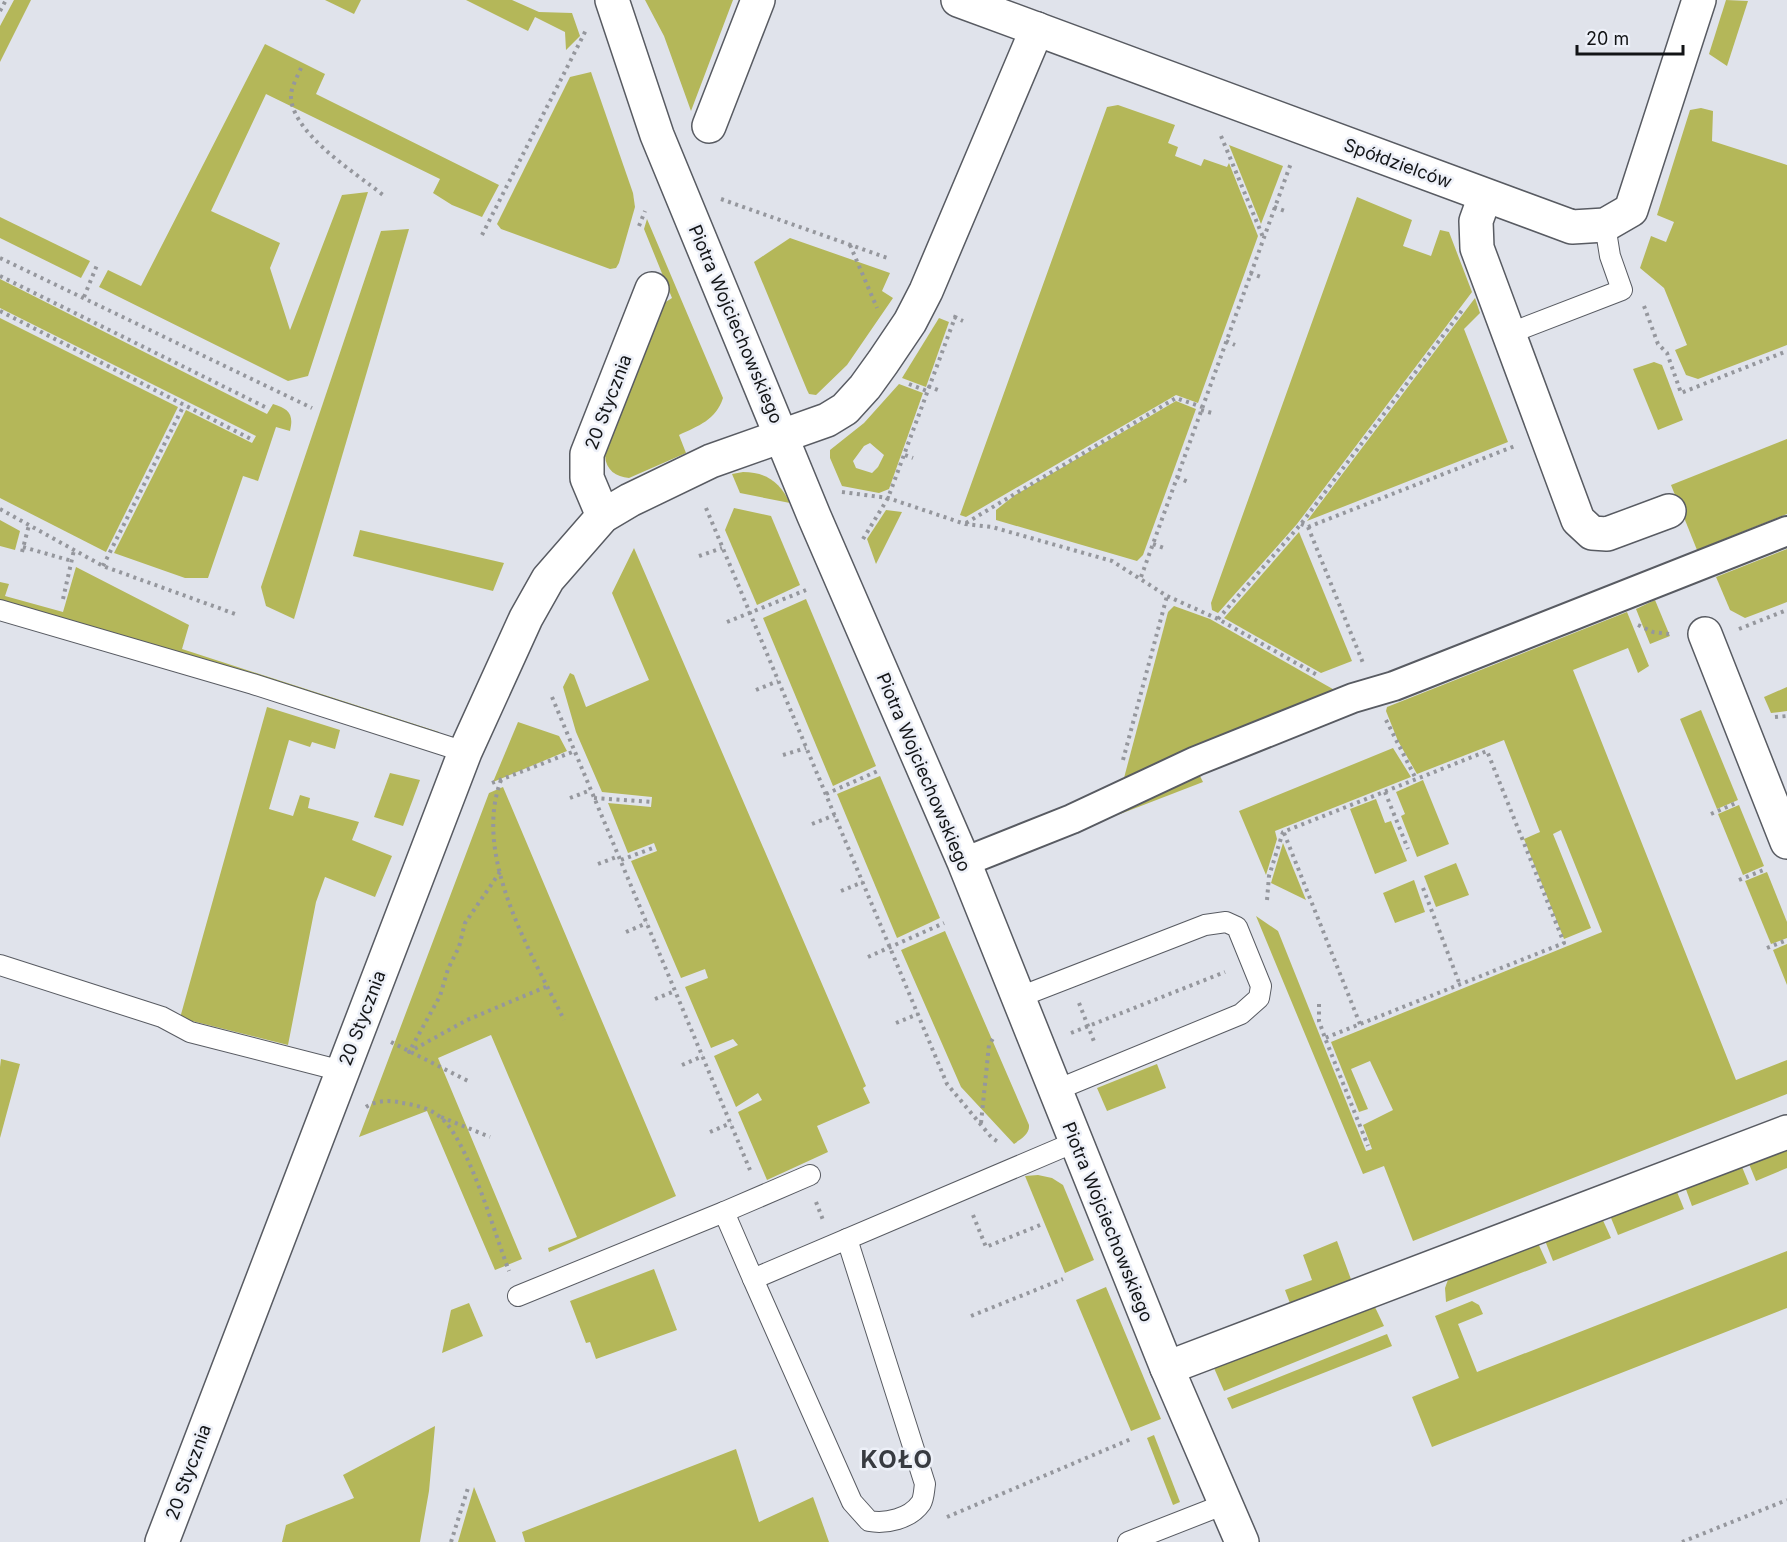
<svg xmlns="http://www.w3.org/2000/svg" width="1787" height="1542" viewBox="0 0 1787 1542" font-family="Inter,sans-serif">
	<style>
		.green { fill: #b4b759; fill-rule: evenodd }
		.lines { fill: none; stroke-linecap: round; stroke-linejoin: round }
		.service-casing { stroke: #585b62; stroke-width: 22 }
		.pedestrian-casing { stroke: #585b62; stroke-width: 32 }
		.minor-casing { stroke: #585b62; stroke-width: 36 }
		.tertiary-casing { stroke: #585b62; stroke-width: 36 }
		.path { stroke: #95979d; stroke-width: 4; stroke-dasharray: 3 4.5; stroke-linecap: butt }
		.service { stroke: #fff; stroke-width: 20 }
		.pedestrian { stroke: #fff; stroke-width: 28 }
		.minor { stroke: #fff; stroke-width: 33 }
		.tertiary { stroke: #fff; stroke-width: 33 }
		.labels { text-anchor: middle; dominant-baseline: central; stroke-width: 5; stroke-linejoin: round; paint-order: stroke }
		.street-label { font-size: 18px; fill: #121416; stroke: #edf0f8 }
		.district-label { font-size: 24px; font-weight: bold; letter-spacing: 1.5px; fill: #383b41; stroke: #edf0f8 }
	</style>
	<rect width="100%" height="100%" fill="#e0e3eb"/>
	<g class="green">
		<polygon points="14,0 31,0 0,62 0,26"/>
		<polygon points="325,0 361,0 354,14"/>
		<polygon points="466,0 512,0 539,12 572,13 580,36 566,50 565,32 535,17 528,31"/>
		<polygon points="645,0 733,0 691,111 664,36"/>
		<polygon points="1726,0 1748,1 1727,66 1709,54"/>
		<polygon points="265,44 325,74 316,94 499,185 482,217 452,205 433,193 440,179 266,94 211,211 280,243 270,268 290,330 342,195 368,192 308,376 288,381 99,287 108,270 141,286"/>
		<polygon points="591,72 633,193 635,207 619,263 616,268 610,269 501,229 497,224 570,77"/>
		<polygon points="1118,105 1175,125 1168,143 1178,147 1175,156 1201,166 1204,159 1227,167 1229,163 1258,236 1198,403 1176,395 966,517 960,515 1107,107"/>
		<polygon points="1701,108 1713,111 1712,141 1787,165 1787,345 1698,379 1686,375 1675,350 1687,345 1664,288 1640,268 1651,236 1666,242 1674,222 1657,215 1690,110"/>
		<polygon points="1229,145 1283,166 1261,224"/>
		<polygon points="1357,197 1412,220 1403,246 1431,256 1440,230 1449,232 1472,292 1297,524 1218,613 1212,610 1211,603"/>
		<polygon points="0,217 90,261 81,278 0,238"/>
		<path d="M647,219L723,398C716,420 698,426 679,435L686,453L629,478C616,477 606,470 605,456L664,303L672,298L644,229Z"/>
		<polygon points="409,229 294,619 266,606 261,587 381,231"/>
		<polygon points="790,238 890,273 882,291 893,298 847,365 816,395 809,394 807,390 754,262"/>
		<path d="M0,279L267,414L273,404C289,409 294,414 290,431L276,427L258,481L243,476L208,578H185L114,553L186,410L252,443L256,436L0,308Z"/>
		<polygon points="1475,298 1480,313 1464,329 1508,442 1307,521"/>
		<polygon points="0,318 178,407 106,552 0,498"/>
		<polygon points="939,318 949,322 926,387 902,378"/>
		<polygon points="1654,362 1662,365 1683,420 1658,430 1633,369"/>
		<path d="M899,384L923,393L889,489L879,493L842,486L830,458V450L864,423ZM870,443L884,455L878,467L872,473L856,468L853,461L864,446Z"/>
		<polygon points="1176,401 1196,409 1143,555 1137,561 996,520 996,510 1015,495"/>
		<polygon points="1787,439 1787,514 1697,550 1671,485"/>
		<path d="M743,472C766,472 780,482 790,503L740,493L732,474Z"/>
		<polygon points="734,508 771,516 800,585 757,605 725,530"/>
		<polygon points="886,510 902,512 876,564 867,539"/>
		<polygon points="0,520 20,531 15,550 0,546"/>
		<polygon points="360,530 504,563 493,591 353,556"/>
		<polygon points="1299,532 1352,661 1321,673 1224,618"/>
		<polygon points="634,548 866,1086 863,1088 870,1103 817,1126 828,1152 767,1180 738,1112 762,1100 758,1093 736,1107 714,1056 738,1045 733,1039 711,1048 685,987 708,978 705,969 681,978 631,861 657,851 654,843 628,853 608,803 651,807 652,797 602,792 576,732 563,687 570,673 574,675 586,707 649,680 612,593"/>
		<polygon points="1787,549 1787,602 1745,618 1730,610 1716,577"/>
		<polygon points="76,567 189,625 182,649 439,732 435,735 208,661 0,602 0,582 9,584 5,596 63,612"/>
		<polygon points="806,599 876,766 833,786 763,618"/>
		<polygon points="1655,600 1670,636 1650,644 1636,609"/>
		<polygon points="1174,606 1210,619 1338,692 1124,778 1168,612"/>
		<polygon points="1627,612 1649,666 1638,673 1628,648 1573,670 1736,1080 1787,1060 1787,1094 1413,1241 1384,1166 1363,1174 1256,916 1278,931 1366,1151 1372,1149 1363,1125 1393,1110 1370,1061 1351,1069 1368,1109 1359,1112 1331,1042 1602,932 1561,830 1553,834 1591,928 1564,939 1524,839 1540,832 1504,740 1417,774 1398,741 1386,711 1387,707"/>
		<polygon points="1787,687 1787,711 1771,713 1764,697"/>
		<polygon points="267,707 340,730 335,749 312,742 310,747 289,740 269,809 293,816 300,795 310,798 308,808 359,822 352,840 392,856 375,897 325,877 316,902 288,1045 180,1018"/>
		<polygon points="1701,710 1738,800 1717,809 1680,719"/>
		<polygon points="518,722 559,736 567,751 493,782"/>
		<polygon points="1393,748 1411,777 1275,831 1277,839 1266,875 1239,811"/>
		<polygon points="390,773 420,780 403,826 374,817"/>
		<polygon points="1199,774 1203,782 1089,826"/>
		<polygon points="880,776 940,918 897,938 837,794"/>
		<polygon points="1423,780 1449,844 1417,857 1401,816 1405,814 1396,792"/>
		<polygon points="503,787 676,1196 549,1252 548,1248 577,1237 491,1035 438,1058 522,1259 495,1270 427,1111 359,1137 489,793"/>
		<polygon points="1376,799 1385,823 1391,821 1407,861 1375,874 1350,809"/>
		<polygon points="1739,805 1764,866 1743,875 1718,814"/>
		<polygon points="1283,843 1306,900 1271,883"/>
		<polygon points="1456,863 1469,895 1436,907 1424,876"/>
		<polygon points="1767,872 1787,922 1787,938 1771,944 1745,881"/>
		<polygon points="1414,880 1425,912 1395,923 1383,893"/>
		<path d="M945,931L1029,1125C1030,1134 1021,1139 1014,1144L961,1087L901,950Z"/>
		<polygon points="1787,944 1787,985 1773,950"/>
		<polygon points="1,1059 20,1064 0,1138 0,1067"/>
		<polygon points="1157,1064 1166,1088 1107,1111 1097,1088"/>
		<polygon points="1787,1143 1787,1168 1756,1181 1747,1159"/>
		<polygon points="1740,1162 1749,1184 1692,1206 1684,1184"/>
		<polygon points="1038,1175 1052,1178 1063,1185 1094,1260 1065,1273 1025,1176"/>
		<polygon points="1675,1187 1684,1209 1618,1235 1609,1213"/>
		<polygon points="1601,1216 1611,1238 1553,1261 1544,1238"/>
		<polygon points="1337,1241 1352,1282 1291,1306 1285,1290 1312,1280 1303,1255"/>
		<polygon points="1537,1241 1547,1263 1446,1302 1445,1288 1449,1277"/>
		<polygon points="1787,1251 1787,1308 1432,1447 1412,1397 1459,1378 1435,1316 1472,1301 1479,1305 1483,1314 1458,1324 1477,1372"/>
		<polygon points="654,1269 677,1330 596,1359 590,1342 586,1343 570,1301"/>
		<polygon points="1106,1287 1161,1419 1131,1431 1076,1300"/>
		<polygon points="469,1303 483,1336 442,1353 451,1310"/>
		<polygon points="1374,1305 1384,1326 1224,1391 1214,1368"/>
		<polygon points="1387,1334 1392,1346 1232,1409 1227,1398"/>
		<polygon points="435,1426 429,1491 420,1542 282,1542 286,1525 354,1498 343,1475"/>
		<polygon points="1154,1435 1180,1502 1173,1505 1147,1438"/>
		<polygon points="736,1449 759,1522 813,1497 829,1542 525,1542 522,1532"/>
		<polygon points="474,1487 496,1542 458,1542"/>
	</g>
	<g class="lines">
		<defs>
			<g id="service">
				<polyline points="1508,334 1622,290 1610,256 1605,225"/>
				<polyline points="0,610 253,684 465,752"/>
				<polyline points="0,965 162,1017 190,1032 342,1071"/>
				<polyline points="1017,998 1205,925 1226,922 1237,927 1261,986 1259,998 1241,1014 1054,1091"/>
				<polyline points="724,1212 810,1175"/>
				<path d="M753,1279L852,1502L869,1521C886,1524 910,1519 921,1503C924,1498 924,1490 925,1484L847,1239"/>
				<polyline points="518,1296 724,1212 753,1279 1075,1142"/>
				<polyline points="1128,1542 1225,1504"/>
			</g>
			<polyline id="pedestrian" points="964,862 1072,819 1196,761 1353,698 1394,686 1787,531"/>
			<g id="minor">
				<polyline points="958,0 1572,227 1605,225 1631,210 1699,0"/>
				<polyline points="709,126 758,0"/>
				<polyline points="1485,196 1476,221 1477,248 1578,520 1592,533 1607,534 1669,511"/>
				<polyline points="603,516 587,478 587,454 652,289"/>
				<polyline points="1705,634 1787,842"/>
				<polyline points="1167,1368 1787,1132"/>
				<polyline points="162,1542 465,752 526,618 548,579 603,516 630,500 711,461 827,420 845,409 865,387 883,362 910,322 926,291 1037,29"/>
			</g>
			<polyline id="tertiary" points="612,0 657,135 814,516 964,862 1167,1368 1242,1542"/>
		</defs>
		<use href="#service" class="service-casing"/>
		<use href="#pedestrian" class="pedestrian-casing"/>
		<use href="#minor" class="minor-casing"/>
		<use href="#tertiary" class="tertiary-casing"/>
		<g class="path">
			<polyline points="0,11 6,0"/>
			<path d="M301,68C298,75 292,86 291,94C289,132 356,173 383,195"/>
			<polyline points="1221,136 1263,237"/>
			<polyline points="721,199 890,259"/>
			<polyline points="1274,207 1285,211"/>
			<polyline points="639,226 645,211"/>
			<polyline points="482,235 586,30"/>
			<polyline points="850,245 877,308"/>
			<polyline points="0,258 312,408"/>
			<polyline points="1250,273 1261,277"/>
			<polyline points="0,276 265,407"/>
			<polyline points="84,297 97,265"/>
			<polyline points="1644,306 1658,344 1667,353 1681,393 1787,351"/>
			<polyline points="0,311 251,439"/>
			<polyline points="954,317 963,321"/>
			<polyline points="1226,341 1235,345"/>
			<polyline points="909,384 927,391"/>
			<polyline points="928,386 938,390"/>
			<polyline points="1201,410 1212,413"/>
			<polyline points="905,455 913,458"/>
			<polyline points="1177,477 1188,482"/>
			<polyline points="842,492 888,498 965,524 992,527 1112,561 1167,596 1218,619 1319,676"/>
			<polyline points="706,508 947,1084 992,1138 1000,1143"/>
			<polyline points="0,509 103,566 238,615"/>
			<polyline points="966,523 1176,398 1202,407"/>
			<polyline points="1301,524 1308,527 1363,663"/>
			<polyline points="1308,527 1515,446"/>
			<polyline points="863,539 888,498 957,312"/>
			<polyline points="1153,544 1164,548"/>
			<polyline points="23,547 72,561"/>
			<polyline points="22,552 29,525"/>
			<polyline points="699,556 722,548"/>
			<polyline points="103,566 184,405"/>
			<polyline points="1141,577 1291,163"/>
			<polyline points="63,599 74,550"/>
			<polyline points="1218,619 1301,524 1463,309"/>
			<polyline points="727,622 806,590"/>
			<polyline points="1638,625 1653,632 1669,634"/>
			<polyline points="1739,629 1787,610"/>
			<polyline points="756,690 778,681"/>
			<polyline points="552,697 750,1170"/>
			<polyline points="1775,717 1787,716"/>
			<polyline points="1386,720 1416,779"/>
			<polyline points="783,755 806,748"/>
			<polyline points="1123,760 1167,596"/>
			<path d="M501,780C472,857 531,952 564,1020"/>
			<polyline points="492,783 575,751"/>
			<polyline points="1385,792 1408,849"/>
			<polyline points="826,794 880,770"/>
			<polyline points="570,798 591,790"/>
			<polyline points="594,798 652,802"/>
			<polyline points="1711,814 1736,803"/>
			<polyline points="812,824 835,815"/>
			<polyline points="1284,833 1360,1024"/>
			<polyline points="621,860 653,848"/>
			<polyline points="598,864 619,856"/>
			<polyline points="500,872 465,923 459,947 448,969 440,996 409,1052 467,1020 548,986"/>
			<polyline points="1739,880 1766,869"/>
			<polyline points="1423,888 1460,985"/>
			<polyline points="841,891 863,882"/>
			<polyline points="1267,900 1269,876 1283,832 1487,751 1564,943 1325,1038"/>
			<polyline points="626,932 647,923"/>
			<polyline points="1767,948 1787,940"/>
			<polyline points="868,957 944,923"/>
			<polyline points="655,999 675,991"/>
			<polyline points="1079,1003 1095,1044"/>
			<polyline points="1319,1004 1319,1021 1325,1038 1368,1146"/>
			<polyline points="896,1023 918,1014"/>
			<polyline points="1071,1033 1225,972"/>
			<polyline points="391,1042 468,1081"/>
			<polyline points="682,1065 703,1056"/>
			<path d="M366,1107C376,1100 391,1100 402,1103C415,1105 430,1108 440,1117C468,1139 495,1235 509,1271"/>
			<polyline points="441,1117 490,1137"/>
			<polyline points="981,1123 989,1045 994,1037"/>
			<polyline points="710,1132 731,1123"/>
			<polyline points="816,1202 823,1220"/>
			<polyline points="973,1215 986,1247 1040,1225"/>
			<polyline points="971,1316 1063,1279"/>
			<polyline points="947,1517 1131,1439"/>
			<polyline points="451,1542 468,1488"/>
			<polyline points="1682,1542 1787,1500"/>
		</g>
		<use href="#service" class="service"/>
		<use href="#pedestrian" class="pedestrian"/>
		<use href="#minor" class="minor"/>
		<use href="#tertiary" class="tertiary"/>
	</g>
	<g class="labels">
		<g class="street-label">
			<text transform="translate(1398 163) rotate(20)">Spółdzielców</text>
			<text transform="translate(736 324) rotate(67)">Piotra Wojciechowskiego</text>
			<text transform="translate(608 402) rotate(-69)">20 Stycznia</text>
			<text transform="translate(924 772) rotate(67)">Piotra Wojciechowskiego</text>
			<text transform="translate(362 1018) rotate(-69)">20 Stycznia</text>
			<text transform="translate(1108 1222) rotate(68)">Piotra Wojciechowskiego</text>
			<text transform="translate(188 1472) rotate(-70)">20 Stycznia</text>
		</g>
		<g class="district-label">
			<text x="897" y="1459">KOŁO</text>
		</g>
	</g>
	<path d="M1577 45v9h106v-9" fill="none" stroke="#121416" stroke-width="3"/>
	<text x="1586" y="45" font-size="18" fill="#121416" stroke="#edf0f8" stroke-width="4.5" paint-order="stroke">20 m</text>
</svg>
